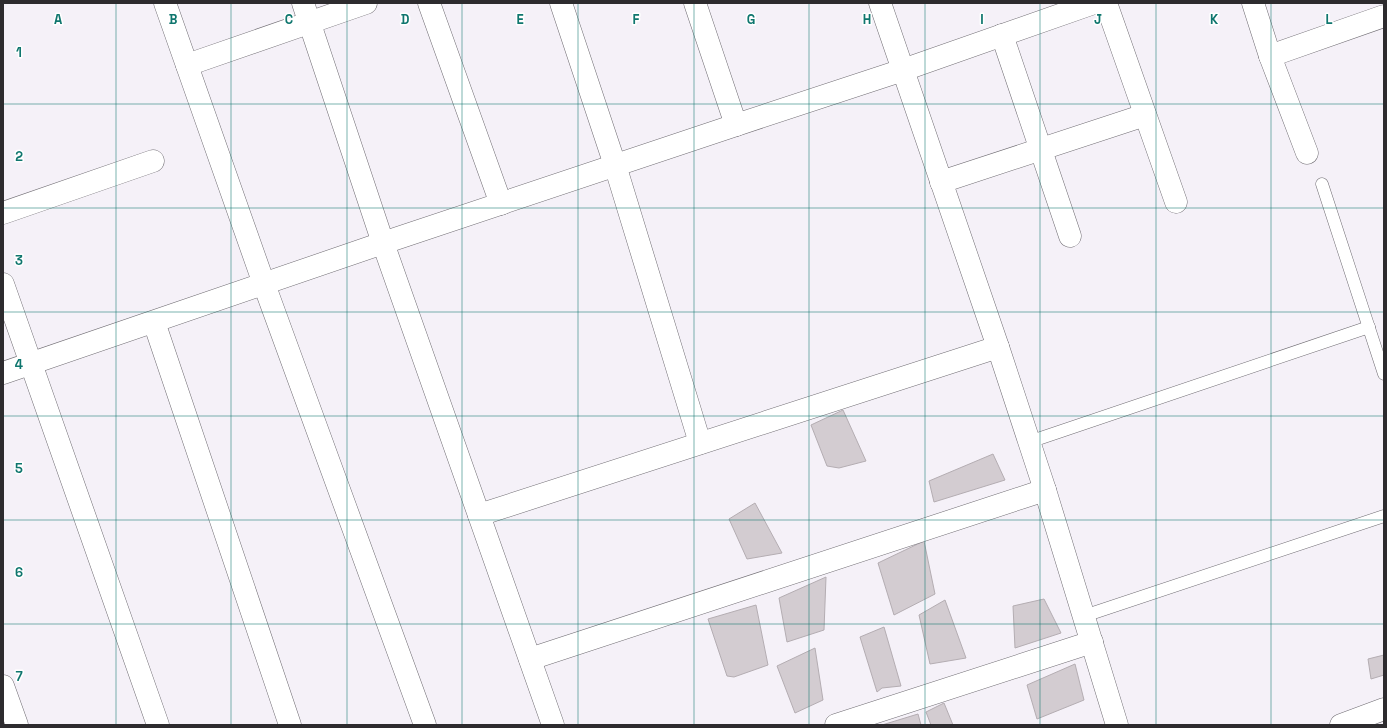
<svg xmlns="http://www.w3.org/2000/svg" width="1387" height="728" viewBox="0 0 1387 728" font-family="'Space Grotesk',sans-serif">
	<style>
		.building { fill: #d3ccd1; stroke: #b4adb2 }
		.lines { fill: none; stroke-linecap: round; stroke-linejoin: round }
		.lane-casing { stroke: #706d73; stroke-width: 13 }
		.street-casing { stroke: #706d73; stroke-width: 23 }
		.secondary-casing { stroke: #706d73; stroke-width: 23 }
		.lane { stroke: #fff; stroke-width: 12 }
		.street { stroke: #fff; stroke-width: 22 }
		.secondary { stroke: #fff; stroke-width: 22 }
		.grid { fill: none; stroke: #0f766e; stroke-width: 1; stroke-opacity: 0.55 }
		.grid-label { font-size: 13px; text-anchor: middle; font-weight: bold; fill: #0f766e; stroke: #fff; stroke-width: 3; stroke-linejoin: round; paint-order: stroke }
	</style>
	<rect width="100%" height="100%" fill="#f5f1f8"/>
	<g class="building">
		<polygon points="843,410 866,461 839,468 827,466 811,425"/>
		<polygon points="993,454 1005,480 934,502 929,481"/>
		<polygon points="755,503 782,553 747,559 729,519"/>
		<polygon points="924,541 935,594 894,615 878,563"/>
		<polygon points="826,577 824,630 787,642 779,598"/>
		<polygon points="1044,599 1061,633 1015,648 1013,606"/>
		<polygon points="945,600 966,658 930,664 919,615"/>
		<polygon points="756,605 768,665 734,677 727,676 708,619"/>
		<polygon points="884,627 901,686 882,688 877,692 860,637"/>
		<polygon points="815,648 823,700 795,713 777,666"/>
		<polygon points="1384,655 1384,675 1371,679 1368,659"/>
		<polygon points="1075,664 1084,700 1037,719 1027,685"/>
		<polygon points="944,703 953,725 931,725 926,712"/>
		<polygon points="918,714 921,725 882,725"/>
	</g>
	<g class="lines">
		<defs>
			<g id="lane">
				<polyline points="1322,184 1384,374"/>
				<polyline points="1029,442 1369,327"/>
				<polyline points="1084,616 1384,516"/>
			</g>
			<g id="street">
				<polyline points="165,3 264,284 425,725"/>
				<polyline points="303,3 383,243 553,725"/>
				<polyline points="429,3 501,204"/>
				<polyline points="561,3 615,165 700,443"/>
				<polyline points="695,3 736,125"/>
				<polyline points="1106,3 1176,202"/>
				<polyline points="1253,3 1270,56 1307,153"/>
				<polyline points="1002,35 1070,236"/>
				<polyline points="1270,56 1384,16"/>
				<polyline points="187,65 366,3"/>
				<polyline points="941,182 1145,115"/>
				<polyline points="3,213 153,161"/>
				<polyline points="3,284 158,725"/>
				<polyline points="154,322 290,725"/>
				<polyline points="3,373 383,243 736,125 903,70 1094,3"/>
				<polyline points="479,515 998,347"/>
				<polyline points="530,659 1045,490"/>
				<polyline points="3,686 17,725"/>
				<polyline points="836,725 1092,642"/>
			</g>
			<g id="secondary">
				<polyline points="880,3 998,347 1045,490 1117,725"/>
				<polyline points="1341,725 1384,709"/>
			</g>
		</defs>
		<use href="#lane" class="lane-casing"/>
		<use href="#street" class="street-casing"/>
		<use href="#secondary" class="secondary-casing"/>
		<use href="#lane" class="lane"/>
		<use href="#street" class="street"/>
		<use href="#secondary" class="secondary"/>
	</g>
	<path class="grid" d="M116,3V725M231,3V725M347,3V725M462,3V725M578,3V725M694,3V725M809,3V725M925,3V725M1040,3V725M1156,3V725M1271,3V725M3,104H1384M3,208H1384M3,312H1384M3,416H1384M3,520H1384M3,624H1384"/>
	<g class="grid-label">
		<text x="58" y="24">A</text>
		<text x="173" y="24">B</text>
		<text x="289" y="24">C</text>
		<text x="405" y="24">D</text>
		<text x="520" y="24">E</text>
		<text x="636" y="24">F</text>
		<text x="751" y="24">G</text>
		<text x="867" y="24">H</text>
		<text x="982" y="24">I</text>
		<text x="1098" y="24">J</text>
		<text x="1214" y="24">K</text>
		<text x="1329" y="24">L</text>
		<text x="19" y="57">1</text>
		<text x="19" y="161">2</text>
		<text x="19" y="265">3</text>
		<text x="19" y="369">4</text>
		<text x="19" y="473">5</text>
		<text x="19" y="577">6</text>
		<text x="19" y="681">7</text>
	</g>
	<rect width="1387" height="728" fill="none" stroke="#2d2b2e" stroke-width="8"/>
</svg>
